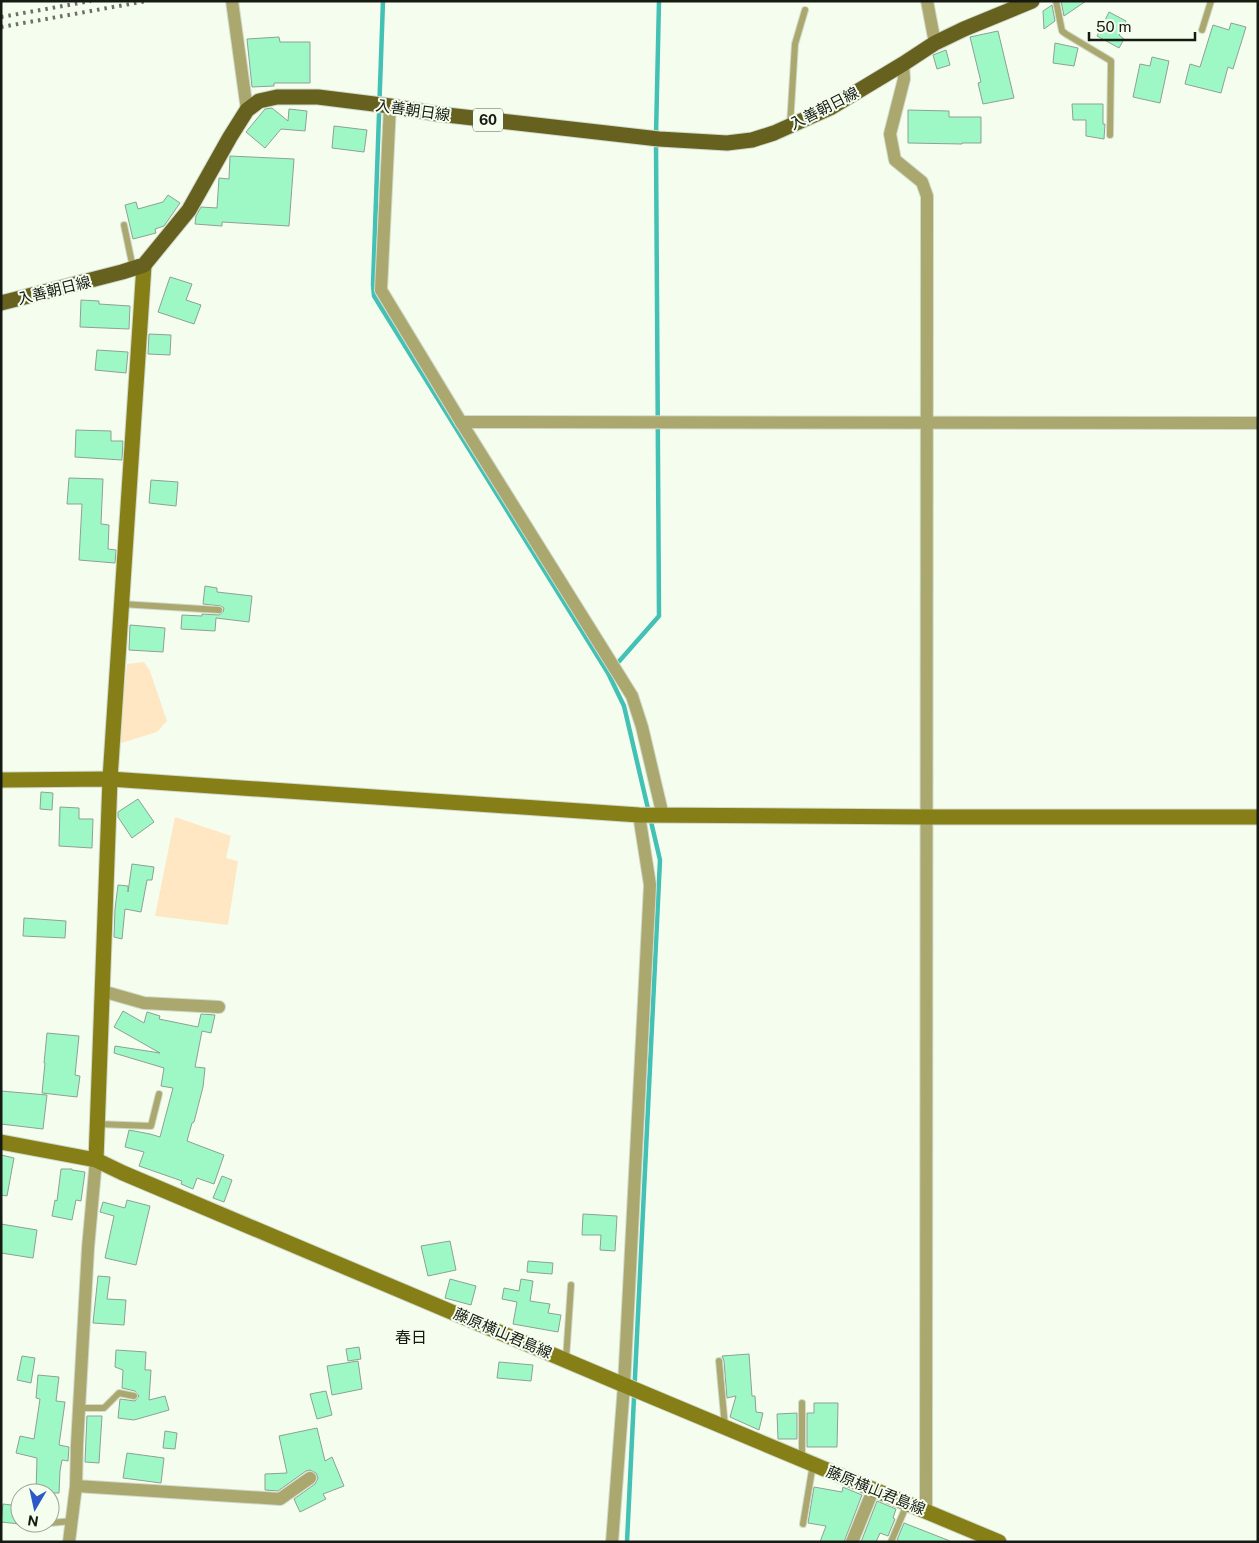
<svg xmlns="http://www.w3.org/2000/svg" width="1259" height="1543" viewBox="0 0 1259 1543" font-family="'Public Sans','Noto Sans JP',sans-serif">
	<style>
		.green { fill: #ffe7c3 }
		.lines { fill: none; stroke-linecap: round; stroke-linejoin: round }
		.stream { stroke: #43c1b4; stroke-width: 4.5 }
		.building { fill: #9ef8c6; stroke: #8da195 }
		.lane-casing { stroke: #d1dacb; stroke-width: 8 }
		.street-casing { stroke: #d1dacb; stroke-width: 14 }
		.secondary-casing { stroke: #d1dacb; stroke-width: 17 }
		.primary-casing { stroke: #d1dacb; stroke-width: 17 }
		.lane { stroke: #aba86f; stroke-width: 6 }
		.street { stroke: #aba86f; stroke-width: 12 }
		.secondary { stroke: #867f18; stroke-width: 15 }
		.primary { stroke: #66611e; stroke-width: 15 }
		.rail { stroke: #6b7167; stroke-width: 4; stroke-dasharray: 2.5 5; stroke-linecap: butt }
		.labels { text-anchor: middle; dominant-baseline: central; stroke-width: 4; stroke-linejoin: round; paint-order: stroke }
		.shield { fill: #f5feee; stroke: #595e55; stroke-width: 1 }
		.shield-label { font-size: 14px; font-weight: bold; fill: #161a13 }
		.street-label { font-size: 15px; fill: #161a13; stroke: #f5feee }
		.neighbourhood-label { font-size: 16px; fill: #161a13; stroke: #f5feee }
	</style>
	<rect width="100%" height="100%" fill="#f5feee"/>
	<g class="green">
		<polygon points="144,662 150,671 167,721 157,732 118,744 127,664"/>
		<polygon points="175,817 231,836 226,858 238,861 228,925 155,916"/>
	</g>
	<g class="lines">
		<g class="stream">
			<polyline points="383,1 373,285 374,296 608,673 624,706 660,860 627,1542"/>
			<polyline points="656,135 659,1"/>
			<polyline points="615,666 659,616 656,143"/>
		</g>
	</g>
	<g class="building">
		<polygon points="1061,1 1086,1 1064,16"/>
		<polygon points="1052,5 1055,21 1044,29 1043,11"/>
		<polygon points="1109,12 1126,21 1119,35 1124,39 1119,48 1097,36"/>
		<polygon points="1231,23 1246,27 1233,69 1228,67 1221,93 1185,84 1190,64 1200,67 1213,25 1229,30"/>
		<polygon points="998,31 1014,98 983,104 978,83 981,82 970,37"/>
		<polygon points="279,37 280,42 310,42 310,83 274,83 274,86 252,87 247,39"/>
		<polygon points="1055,43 1078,48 1074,66 1053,63"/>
		<polygon points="946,50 950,65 937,69 933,55"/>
		<polygon points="1152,57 1169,61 1160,103 1133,97 1140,64 1150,66"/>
		<polygon points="1072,104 1103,104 1103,124 1105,124 1104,139 1086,136 1086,120 1073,120"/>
		<polygon points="272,108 288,121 289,109 307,111 305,131 281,129 265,148 246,132 265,109"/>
		<polygon points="908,110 949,111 949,117 981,117 981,143 962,143 962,144 908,143"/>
		<polygon points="334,126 367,130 364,152 332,148"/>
		<polygon points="230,156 294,159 289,226 222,222 222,226 195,224 196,216 201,207 217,208 219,178 229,179"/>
		<polygon points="168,195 180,203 164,226 155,229 156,233 133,239 125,205 136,202 138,209 163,202"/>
		<polygon points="170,277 192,284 186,300 201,305 194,324 158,312"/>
		<polygon points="81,300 99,301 99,304 130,306 129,329 80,327"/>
		<polygon points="149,334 171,335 170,355 148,354"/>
		<polygon points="97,350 128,352 126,373 95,370"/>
		<polygon points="76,430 111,431 111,441 123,441 122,460 75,457"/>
		<polygon points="69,478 103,479 101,524 109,525 108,549 116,550 115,563 79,560 82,504 67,504"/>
		<polygon points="151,480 178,482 176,506 149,503"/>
		<polygon points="205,586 217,588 217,592 252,596 249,622 216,618 215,631 181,629 182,615 202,616 202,614 219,615 223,612 224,608 221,606 203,604"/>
		<polygon points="130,625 165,628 163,652 129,650"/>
		<polygon points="41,792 53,793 52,810 40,809"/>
		<polygon points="138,799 154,822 132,838 118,817 118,812"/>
		<polygon points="60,807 79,808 79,819 93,819 92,848 59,846"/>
		<polygon points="132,864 154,867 152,880 147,880 141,912 125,909 122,939 114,937 115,909 118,885 128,886 128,892"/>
		<polygon points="24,918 66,921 65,938 23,936"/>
		<polygon points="123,1011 144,1023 147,1012 160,1016 159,1019 198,1027 201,1014 215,1015 211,1033 202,1031 195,1067 205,1068 203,1087 194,1122 192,1123 187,1141 224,1155 214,1184 197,1178 193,1189 181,1184 182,1181 139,1166 144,1152 125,1147 129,1130 150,1134 160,1137 173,1088 161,1086 164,1068 114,1053 115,1046 160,1053 114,1027"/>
		<polygon points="47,1033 79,1036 75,1075 80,1076 77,1097 42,1093 45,1063 44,1063"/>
		<polygon points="1,1091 47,1095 43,1129 1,1124"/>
		<polygon points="1,1155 14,1158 7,1196 1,1195"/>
		<polygon points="61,1169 72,1169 72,1170 85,1172 81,1201 76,1200 72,1220 52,1216 55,1200 57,1201"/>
		<polygon points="222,1176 232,1180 224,1202 213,1198"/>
		<polygon points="127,1200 150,1206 136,1265 105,1258 114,1216 100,1212 103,1202 125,1208"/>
		<polygon points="583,1214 617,1216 615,1251 600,1250 601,1235 582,1235"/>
		<polygon points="1,1224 37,1230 33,1258 1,1253"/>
		<polygon points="450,1241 456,1270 428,1276 421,1246"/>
		<polygon points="528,1261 553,1263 552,1274 527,1272"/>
		<polygon points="98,1276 110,1277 107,1299 126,1300 124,1325 93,1323"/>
		<polygon points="450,1279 476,1286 471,1305 445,1298"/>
		<polygon points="521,1279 533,1281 530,1301 550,1304 548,1313 561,1315 558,1332 513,1324 517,1302 502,1299 504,1288 519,1291"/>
		<polygon points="359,1347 361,1359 348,1361 346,1349"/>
		<polygon points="116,1350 146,1352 145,1370 151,1370 149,1400 165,1396 169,1410 134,1420 118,1418 120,1399 135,1401 139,1396 135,1391 122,1388 123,1370 115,1367"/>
		<polygon points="749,1354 752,1396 755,1396 756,1412 763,1413 759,1430 730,1417 736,1396 727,1398 724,1361 722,1356"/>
		<polygon points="22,1356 35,1358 31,1383 17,1380"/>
		<polygon points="358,1361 362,1389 332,1395 327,1366"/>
		<polygon points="499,1362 533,1365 531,1381 497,1378"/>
		<polygon points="38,1375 59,1377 56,1401 65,1402 59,1445 69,1447 68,1461 62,1460 60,1471 59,1493 36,1493 37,1458 16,1453 20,1436 34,1439 40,1399 36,1398"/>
		<polygon points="326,1391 332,1415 317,1419 310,1394"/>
		<polygon points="814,1403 838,1403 837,1447 807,1447 807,1413 814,1413"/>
		<polygon points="797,1413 797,1439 778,1439 777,1414"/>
		<polygon points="87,1416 102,1416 99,1463 85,1462"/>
		<polygon points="317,1428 325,1461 332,1457 344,1486 323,1494 326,1499 300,1512 294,1499 315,1484 318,1478 316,1473 310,1470 306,1471 278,1491 265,1490 265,1474 287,1473 279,1436"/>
		<polygon points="165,1431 177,1433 175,1449 163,1448"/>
		<polygon points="127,1453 164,1458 161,1483 123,1478"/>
		<polygon points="814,1487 842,1492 843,1487 845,1488 862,1495 844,1542 820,1542 826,1526 808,1523"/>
		<polygon points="877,1501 896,1509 893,1518 895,1519 888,1536 880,1533 876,1542 861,1542"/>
		<polygon points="3,1504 20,1506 20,1524 1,1522"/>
		<polygon points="904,1523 950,1541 950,1542 901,1542 897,1540"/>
	</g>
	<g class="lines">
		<defs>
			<g id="lane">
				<polyline points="1056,1 1062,31 1066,34 1111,61 1110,135"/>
				<polyline points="1202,30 1211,1"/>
				<polyline points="790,125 795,44 805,10"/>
				<polyline points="124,225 133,268"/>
				<polyline points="122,604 219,610"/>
				<polyline points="97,1124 151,1126 159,1094"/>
				<polyline points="566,1359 571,1285"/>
				<polyline points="719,1361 725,1427"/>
				<polyline points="802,1403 802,1459"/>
				<polyline points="79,1408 104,1408 119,1393 134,1396"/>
				<polyline points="50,1523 72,1521"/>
				<polyline points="803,1524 813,1464"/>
				<polyline points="32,1525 49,1523"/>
				<polyline points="891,1542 907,1504"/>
			</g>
			<g id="street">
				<polyline points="232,1 247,110"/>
				<polyline points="927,1 935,43"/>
				<polyline points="903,64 904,79 890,134 895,160 922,182 927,196 926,1511"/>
				<polyline points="390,106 381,290 461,422 632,696 642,727 663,816"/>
				<polyline points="461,422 1258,423"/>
				<polyline points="102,991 144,1003 219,1007"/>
				<polyline points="76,1486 280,1499 310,1478"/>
				<polyline points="69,1542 76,1486 77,1445 88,1248 96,1160"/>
				<polyline points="612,1542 624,1385 650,885 639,815"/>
				<polyline points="852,1542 873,1490"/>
			</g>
			<g id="secondary">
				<polyline points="1,780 110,779 639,815 926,817 1258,817"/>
				<polyline points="1,1142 96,1160 123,1173 624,1385 999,1542"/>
				<polyline points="96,1160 110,779 144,265"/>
			</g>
			<polyline id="primary" points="1,303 122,272 144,265 189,210 230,137 247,110 259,101 277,97 318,97 390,106 438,114 659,139 727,143 752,140 774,133 830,108 903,64 935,43 964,29 1032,1"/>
		</defs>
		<use href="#lane" class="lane-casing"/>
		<use href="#street" class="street-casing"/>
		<use href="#secondary" class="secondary-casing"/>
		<use href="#primary" class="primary-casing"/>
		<use href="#lane" class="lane"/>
		<use href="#street" class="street"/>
		<use href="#secondary" class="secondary"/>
		<use href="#primary" class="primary"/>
		<g class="rail">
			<polyline points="1,17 91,1"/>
			<polyline points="1,27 147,1"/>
		</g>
	</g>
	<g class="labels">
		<rect class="shield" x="473" y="108.5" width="30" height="23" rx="4"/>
		<g class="shield-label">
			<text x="488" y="120">60</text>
		</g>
		<g class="street-label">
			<text transform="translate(824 108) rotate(-27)">入善朝日線</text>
			<text transform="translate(413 110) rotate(8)">入善朝日線</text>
			<text transform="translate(54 290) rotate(-14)">入善朝日線</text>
			<text transform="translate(503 1333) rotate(23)">藤原横山君島線</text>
			<text transform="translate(876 1490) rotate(22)">藤原横山君島線</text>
		</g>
		<g class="neighbourhood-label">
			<text x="411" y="1337">春日</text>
		</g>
	</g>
	<rect width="1259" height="1543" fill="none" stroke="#161a13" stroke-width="5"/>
	<g transform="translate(35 1508) rotate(189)"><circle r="24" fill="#f5feee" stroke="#9ca396"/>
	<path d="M0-4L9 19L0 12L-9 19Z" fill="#2e58c7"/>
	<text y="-8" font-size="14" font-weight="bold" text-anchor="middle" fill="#161a13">N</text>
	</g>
	<path d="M1089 32v8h106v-8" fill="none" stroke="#161a13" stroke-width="2.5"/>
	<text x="1096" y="32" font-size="15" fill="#161a13" stroke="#f5feee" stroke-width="4" paint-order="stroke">50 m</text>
</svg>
